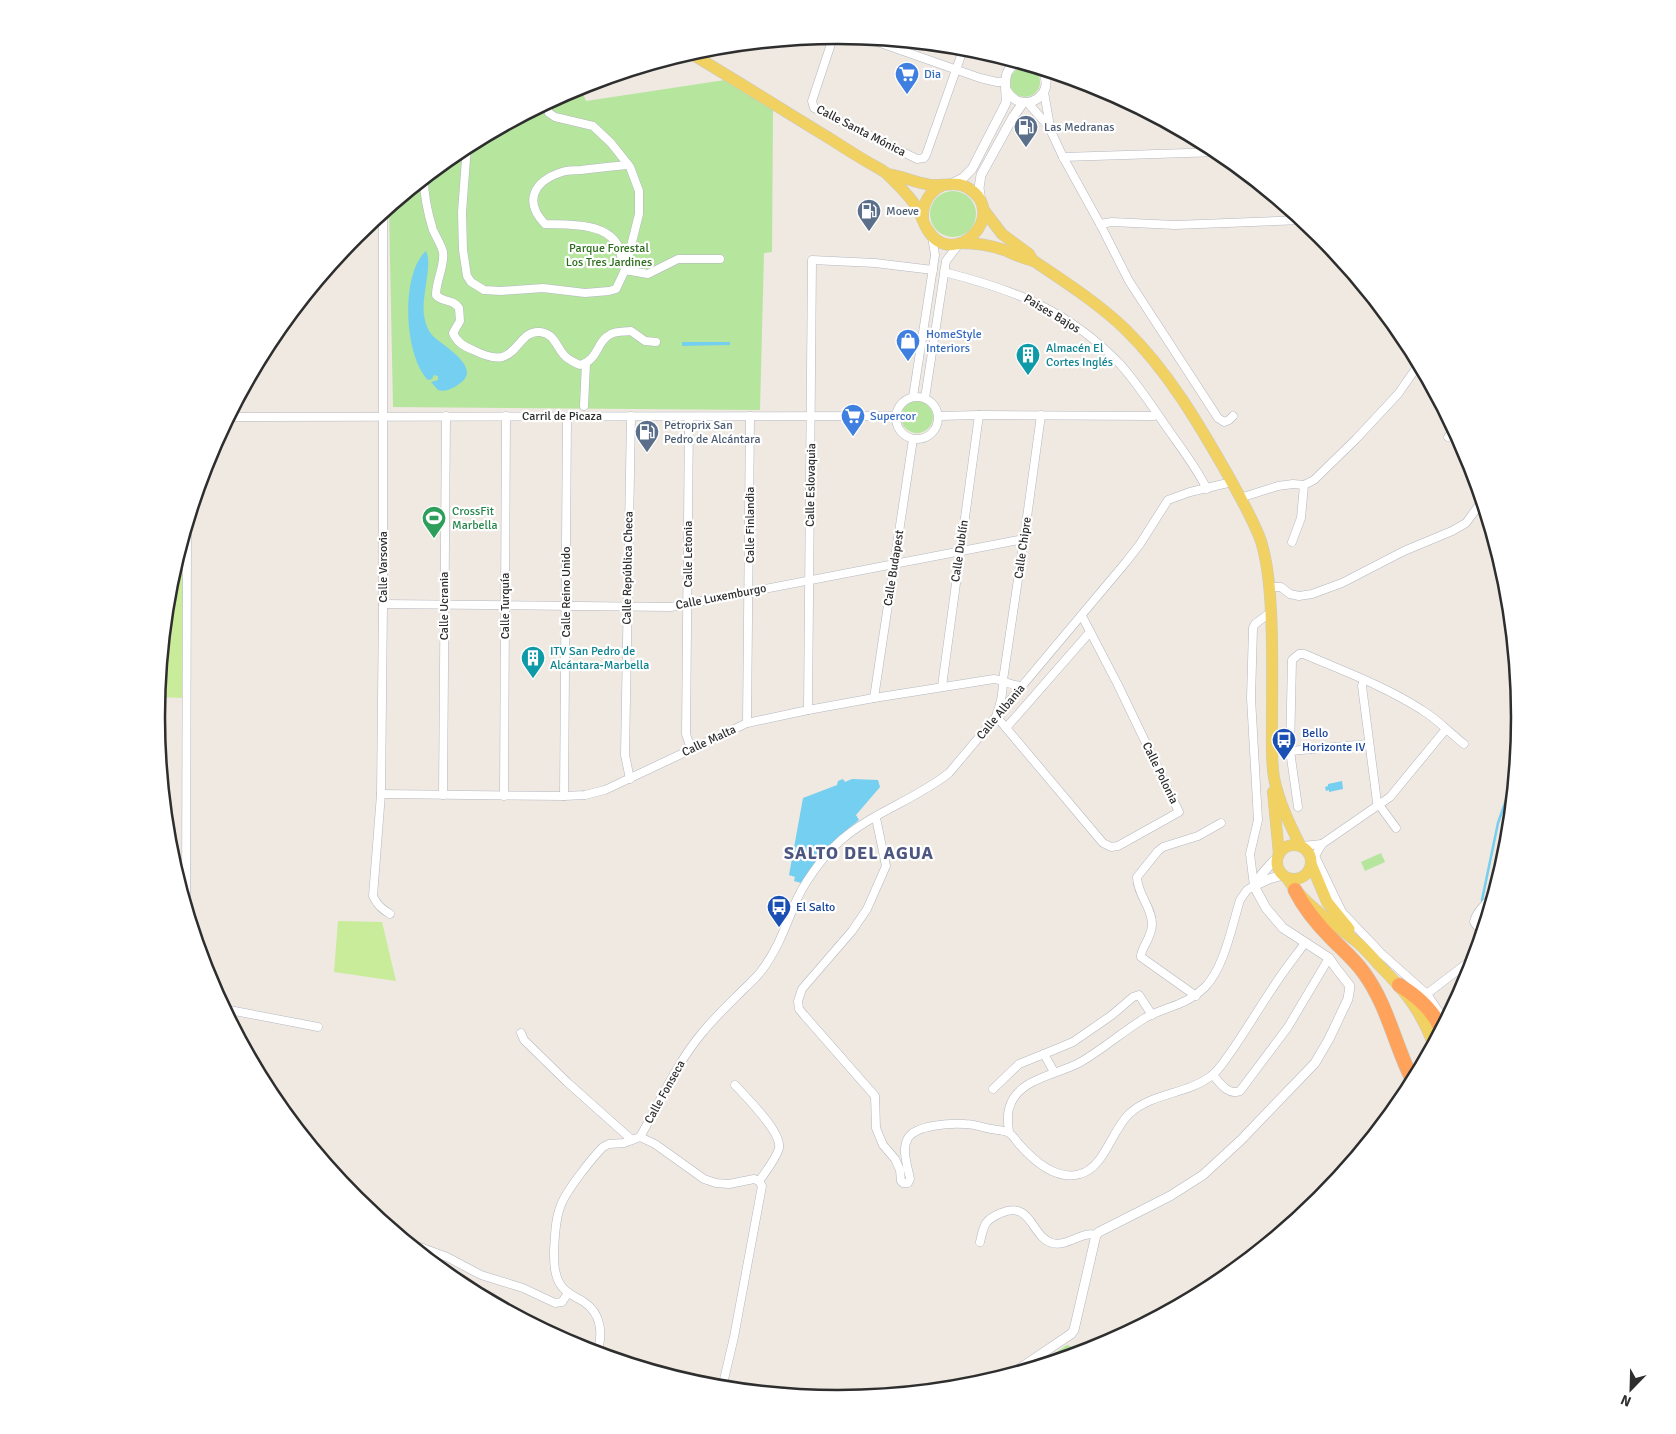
<svg xmlns="http://www.w3.org/2000/svg" width="1676" height="1434" viewBox="0 0 1676 1434" font-family="Signika,sans-serif">
	<style>
		.green { fill: #b6e59e }
		.pitch { fill: #c9ec9a }
		.water { fill: #75cff0 }
		.lines { fill: none; stroke-linecap: round; stroke-linejoin: round }
		.stream { stroke: #75cff0; stroke-width: 2.5 }
		.minor-casing { stroke: #b4b7c1; stroke-width: 9 }
		.tertiary-casing { stroke: #b4b7c1; stroke-width: 10 }
		.primary-casing { stroke: #c9c9c9; stroke-width: 12 }
		.motorway-casing { stroke: #c9c9c9; stroke-width: 15 }
		.minor { stroke: #fff; stroke-width: 8 }
		.tertiary { stroke: #fff; stroke-width: 9 }
		.primary { stroke: #f2d163; stroke-width: 11 }
		.motorway { stroke: #ffa35c; stroke-width: 14 }
		.labels { text-anchor: middle; dominant-baseline: central; stroke-width: 4.5; stroke-linejoin: round; paint-order: stroke }
		.shop-label { font-size: 12px; fill: #366cbe; stroke: #fff; text-anchor: start }
		.service-label { font-size: 12px; fill: #4e5e75; stroke: #fff; text-anchor: start }
		.street-label { font-size: 12px; fill: #2e2e2e; stroke: #fff }
		.park-label { font-size: 12px; fill: #2c6e1b; stroke: #fff }
		.culture-label { font-size: 12px; fill: #0d838f; stroke: #fff; text-anchor: start }
		.leisure-label { font-size: 12px; fill: #27864d; stroke: #fff; text-anchor: start }
		.transit-label { font-size: 12px; fill: #164399; stroke: #fff; text-anchor: start }
		.district-label { font-size: 18px; font-weight: bold; letter-spacing: 1px; fill: #4d5680; stroke: #fff }
		.rim { fill: none; stroke: #2e2e2e; stroke-width: 2.5 }
	</style>
	<rect width="100%" height="100%" fill="#efe9e1"/>
	<g class="green">
		<circle cx="1025" cy="82" r="15"/>
		<polygon points="725,80 773,110 772,252 764,253 760,410 393,407 389,208 459,150 577,87 580,86 586,101"/>
		<circle cx="953" cy="214" r="23"/>
		<circle cx="917" cy="417" r="16"/>
		<polygon points="1381,853 1385,862 1365,871 1361,862"/>
		<polygon points="1067,1345 1084,1352 1036,1366"/>
	</g>
	<g class="pitch">
		<polygon points="172,573 185,574 183,698 158,697 169,584"/>
		<polygon points="338,921 382,922 396,981 334,972"/>
	</g>
	<g class="water">
		<path d="M426,251C433,263 421,298 424,315C425,323 428,331 433,336C443,346 484,368 459,384C452,389 446,392 438,390L431,382L438,380V376L434,375L432,379L428,380C404,356 400,274 426,251Z"/>
		<polygon points="682,342 730,342 730,345 682,346"/>
		<polygon points="843,779 845,782 852,779 878,780 880,787 856,815 859,820 838,837 801,883 794,881 795,877 789,875 803,798 837,785 838,781"/>
		<polygon points="1342,781 1343,789 1329,792 1329,790 1326,791 1325,787 1328,786 1328,784"/>
	</g>
	<g class="lines">
		<polyline class="stream" points="1485,921 1482,900 1498,823 1514,777"/>
		<defs>
			<g id="minor">
				<polyline points="834,35 812,101 814,108 917,159 924,158 926,155 964,47"/>
				<polyline points="866,38 980,78 997,82 1005,82"/>
				<polyline points="1044,92 1049,121 1049,127"/>
				<polyline points="1028,103 1049,127 1063,157 1100,224 1129,281 1218,418 1224,422 1229,420 1233,416"/>
				<polyline points="546,104 549,113 555,117 593,126 611,143 630,167 639,191 639,214 625,270 648,274 678,259 720,259"/>
				<path d="M467,146L462,212L463,250L467,276L471,282L484,290L501,291L543,288L585,293L609,291L616,289L625,270C622,262 621,251 617,244C604,222 566,225 545,224C523,201 534,181 562,172C568,170 575,170 581,170C597,168 613,166 628,165"/>
				<polyline points="1063,157 1219,152"/>
				<path d="M424,179C424,196 428,214 433,230C436,237 441,244 443,252C445,266 436,280 436,295C443,303 452,298 459,308L460,321L453,333C456,341 465,347 473,350C481,354 493,359 502,357C518,353 522,330 540,332C555,334 555,345 564,355C568,360 574,362 580,365C599,360 596,341 611,334C616,331 625,332 631,331L645,341L656,342"/>
				<path d="M383,212V604L381,794L373,896C377,905 382,909 390,914"/>
				<polyline points="1100,224 1112,222 1175,225 1302,220"/>
				<path d="M944,272C1015,290 1068,310 1120,364C1136,382 1150,403 1163,422C1178,444 1195,465 1207,489"/>
				<circle cx="917" cy="418" r="21"/>
				<polyline points="913,397 935,255 932,236"/>
				<polyline points="925,398 946,261 959,244"/>
				<polyline points="584,406 586,363"/>
				<path d="M1041,415L1024,539L1003,680C1003,693 1001,704 996,716L1103,843L1111,847L1118,846L1179,812L1118,685L1082,616"/>
				<polyline points="939,416 979,415 1154,416 1157,414"/>
				<polyline points="229,417 895,416"/>
				<polyline points="689,417 686,734 691,749"/>
				<polyline points="1448,437 1454,430"/>
				<polyline points="1240,498 1278,486 1293,484 1304,485 1314,480 1356,439 1398,394 1419,364"/>
				<polyline points="1292,542 1301,518 1304,485"/>
				<polyline points="1270,587 1281,587 1290,594 1299,596 1312,594 1342,583 1404,551 1452,531 1466,523 1482,501"/>
				<polyline points="383,604 671,607 1024,539"/>
				<polyline points="1364,680 1362,686 1377,802 1396,828"/>
				<polyline points="942,686 979,415"/>
				<polyline points="874,698 913,439"/>
				<polyline points="808,710 812,260 875,263 933,270"/>
				<polyline points="747,723 750,416"/>
				<polyline points="1006,728 1090,632"/>
				<polyline points="1290,751 1368,744"/>
				<polyline points="630,779 625,755 631,416"/>
				<path d="M381,794L564,796L585,795L605,790L747,723L808,710L874,698L994,679C1004,680 1011,686 1022,686"/>
				<polyline points="443,795 446,416"/>
				<polyline points="504,796 506,416"/>
				<polyline points="564,796 567,417"/>
				<path d="M1298,807L1290,751L1292,660L1299,654H1304C1343,671 1385,686 1422,710C1437,719 1450,733 1464,744"/>
				<path d="M876,818L886,866L867,909L852,931L802,989L798,1001L799,1009L804,1015L875,1096L876,1128L883,1145L895,1159L900,1170L901,1181L903,1183H908L910,1179C908,1167 901,1150 908,1138C916,1125 951,1123 965,1124C973,1124 982,1127 991,1129C996,1130 1005,1130 1009,1133C1013,1135 1016,1141 1019,1144C1034,1161 1056,1181 1080,1174C1104,1168 1112,1130 1129,1114C1153,1092 1186,1095 1211,1076C1218,1071 1223,1063 1228,1056C1244,1034 1257,1011 1272,989C1282,973 1294,958 1305,943"/>
				<polyline points="1302,846 1322,844"/>
				<polyline points="1315,856 1342,912 1382,954 1427,994 1445,1021"/>
				<polyline points="1312,861 1322,844 1390,797 1446,729"/>
				<polyline points="186,907 187,526"/>
				<path d="M1482,933L1474,922C1476,910 1489,903 1495,891"/>
				<path d="M1196,996L1141,957C1140,949 1152,938 1152,924C1152,907 1137,894 1137,877L1158,851L1163,847L1198,836L1221,823"/>
				<polyline points="1424,996 1474,958"/>
				<polyline points="224,1009 318,1027"/>
				<polyline points="521,1033 524,1040 567,1082 632,1140"/>
				<polyline points="1054,1072 1044,1054 1073,1042 1112,1015 1133,997 1139,995 1152,1015"/>
				<path d="M1213,1075C1220,1083 1228,1096 1240,1091L1288,1027L1329,958"/>
				<path d="M735,1085C746,1097 782,1132 779,1148C777,1157 765,1173 759,1181"/>
				<polyline points="993,1089 1019,1064 1044,1054"/>
				<path d="M1009,1132C1008,1125 1007,1116 1009,1109C1016,1079 1056,1075 1079,1063C1102,1050 1122,1032 1145,1018C1166,1006 1186,1006 1205,987C1224,968 1232,926 1240,900L1247,890L1254,886L1250,854L1258,820L1251,698L1253,628L1255,624L1271,612"/>
				<polyline points="640,1137 655,1144 704,1179 716,1183 729,1184 754,1179 759,1181 762,1186 734,1337 722,1388"/>
				<path d="M980,1242C984,1225 984,1220 1001,1213C1032,1200 1031,1237 1052,1243C1068,1247 1081,1231 1096,1235"/>
				<polyline points="409,1243 447,1257 481,1275 523,1288 555,1303 562,1302 568,1293"/>
				<path d="M597,1353C603,1335 602,1314 584,1302C575,1296 566,1294 560,1284C554,1274 554,1262 554,1251C555,1236 555,1219 561,1205C566,1191 592,1158 603,1147L609,1144L624,1143L640,1137C660,1102 676,1064 702,1033C715,1017 730,1003 744,989C750,983 757,977 762,970C777,950 785,928 794,906C802,885 823,856 840,841C871,813 915,800 949,773L1126,562L1140,544L1168,500L1190,492L1232,482"/>
			</g>
			<g id="tertiary">
				<path d="M1007,91C1023,117 1058,94 1042,70"/>
				<path d="M951,184L963,178L972,169L1006,103C1007,87 1000,71 1018,62"/>
				<polyline points="981,202 979,188 981,175 1013,117 1023,103"/>
				<path d="M1254,886C1259,875 1270,866 1278,856"/>
				<polyline points="1254,886 1269,879 1283,875"/>
				<polyline points="1013,1373 1071,1334 1074,1330 1096,1235 1099,1232 1170,1196 1203,1175 1241,1140 1315,1063 1329,1039 1348,999 1350,986 1336,968 1329,958 1283,928 1266,908 1254,886"/>
			</g>
			<g id="primary">
				<path d="M690,53C737,81 783,110 829,138C843,147 857,156 871,164C876,167 883,170 887,174C897,184 910,196 917,208C921,215 923,222 927,229C953,273 1011,214 968,188C957,181 943,186 931,185C916,183 902,176 887,174"/>
				<polyline points="983,209 1002,234 1029,254 1033,261"/>
				<path d="M923,218C922,203 930,191 943,185"/>
				<path d="M961,243C976,243 990,245 1004,250C1014,254 1023,259 1034,261C1065,282 1098,303 1125,329C1168,371 1199,424 1229,477C1240,497 1253,519 1261,541C1268,564 1270,589 1271,612C1273,649 1272,685 1272,722C1272,740 1271,760 1274,778C1279,802 1289,823 1300,845"/>
				<polyline points="1273,792 1279,854"/>
				<circle cx="1294" cy="862" r="17"/>
				<polyline points="1311,864 1327,902 1349,929"/>
				<path d="M1287,878C1304,905 1334,923 1358,943C1365,949 1372,957 1379,965C1404,990 1420,1009 1433,1043"/>
			</g>
			<g id="motorway">
				<path d="M1295,890C1304,908 1318,925 1332,939C1343,950 1355,960 1364,973C1388,1006 1395,1046 1413,1081"/>
				<path d="M1399,985C1417,996 1433,1010 1441,1029"/>
			</g>
		</defs>
		<use href="#minor" class="minor-casing"/>
		<use href="#tertiary" class="tertiary-casing"/>
		<use href="#primary" class="primary-casing"/>
		<use href="#motorway" class="motorway-casing"/>
		<use href="#minor" class="minor"/>
		<use href="#tertiary" class="tertiary"/>
		<use href="#primary" class="primary"/>
		<use href="#motorway" class="motorway"/>
	</g>
	<defs>
		<symbol id="supermarket-pin" viewBox="-11 -11 22 30"><path d="M0 17L-7.5 6A9.5 9.5 0 1 1 7.5 6Z" fill="#3f7fe0" stroke="#fff"/><path d="M-6-5.5h2.5l.6 2H6L4.5 2H-2.5L-4.4-4H-6ZM-1.5 3.2a1.3 1.3 0 1 0 .1 0ZM3 3.2a1.3 1.3 0 1 0 .1 0Z" fill="#fff"/></symbol>
		<symbol id="fuel-pin" viewBox="-11 -11 22 30"><path d="M0 17L-7.5 6A9.5 9.5 0 1 1 7.5 6Z" fill="#5c6f8a" stroke="#fff"/><path d="M-5.5-6h7V0h2V4h1.3V-2.5L3-4.5l.8-.8L6-3V5H2.5V1h-1V6h-7ZM-4.2-4.7v3.2H.2V-4.7Z" fill="#fff"/></symbol>
		<symbol id="shop-pin" viewBox="-11 -11 22 30"><path d="M0 17L-7.5 6A9.5 9.5 0 1 1 7.5 6Z" fill="#3f7fe0" stroke="#fff"/><path d="M-5-2.5h2.3a2.7 3.5 0 0 1 5.4 0H5L5.5 6h-11ZM-1.5-2.5h3a1.5 2.3 0 0 0-3 0Z" fill="#fff"/></symbol>
		<symbol id="building-pin" viewBox="-11 -11 22 30"><path d="M0 17L-7.5 6A9.5 9.5 0 1 1 7.5 6Z" fill="#0f9aa8" stroke="#fff"/><path d="M-4-6H4V6H1V3H-1V6H-4ZM-2.5-4.3h1.7v1.8h-1.7ZM.8-4.3h1.7v1.8H.8ZM-2.5-1h1.7V.8h-1.7ZM.8-1h1.7V.8H.8Z" fill="#fff"/></symbol>
		<symbol id="stadium-pin" viewBox="-11 -11 22 30"><path d="M0 17L-7.5 6A9.5 9.5 0 1 1 7.5 6Z" fill="#2e9e5b" stroke="#fff"/><path d="M0-5a6.5 5 0 1 0 0 10a6.5 5 0 1 0 0-10ZM-3.5-1.8h7v3.6h-7Z" fill="#fff"/></symbol>
		<symbol id="bus-pin" viewBox="-11 -11 22 30"><path d="M0 17L-7.5 6A9.5 9.5 0 1 1 7.5 6Z" fill="#1a4fb4" stroke="#fff"/><path d="M-5-6H5V4H4V6H2V4H-2V6H-4V4H-5ZM-3.5-4V0h7V-4ZM-3.5 1.2v1.5H-2V1.2ZM2 1.2v1.5H3.5V1.2Z" fill="#fff"/></symbol>
	</defs>
	<g fill-rule="evenodd">
		<use href="#supermarket-pin" x="893" y="60" width="28" height="38"/>
		<use href="#fuel-pin" x="1012" y="113" width="28" height="38"/>
		<use href="#fuel-pin" x="855" y="197" width="28" height="38"/>
		<use href="#shop-pin" x="894" y="327" width="28" height="38"/>
		<use href="#building-pin" x="1014" y="341" width="28" height="38"/>
		<use href="#supermarket-pin" x="839" y="402" width="28" height="38"/>
		<use href="#fuel-pin" x="633" y="418" width="28" height="38"/>
		<use href="#stadium-pin" x="420" y="504" width="28" height="38"/>
		<use href="#building-pin" x="519" y="644" width="28" height="38"/>
		<use href="#bus-pin" x="1270" y="726" width="28" height="38"/>
		<use href="#bus-pin" x="765" y="893" width="28" height="38"/>
	</g>
	<g class="labels">
		<g class="shop-label">
			<text x="924" y="74">Dia</text>
			<text x="926" y="334">HomeStyle<tspan x="926" dy="14">Interiors</tspan></text>
			<text x="870" y="416">Supercor</text>
		</g>
		<g class="service-label">
			<text x="1044" y="127">Las Medranas</text>
			<text x="886" y="211">Moeve</text>
			<text x="664" y="425">Petroprix San<tspan x="664" dy="14">Pedro de Alcántara</tspan></text>
		</g>
		<g class="street-label">
			<text transform="translate(861 131) rotate(27)">Calle Santa Mónica</text>
			<text transform="translate(1052 314) rotate(31)">Paises Bajos</text>
			<text x="562" y="416">Carril de Picaza</text>
			<text transform="translate(811 485) rotate(-89)">Calle Eslovaquia</text>
			<text transform="translate(750 525) rotate(-90)">Calle Finlandia</text>
			<text transform="translate(1023 548) rotate(-82)">Calle Chipre</text>
			<text transform="translate(960 551) rotate(-82)">Calle Dublín</text>
			<text transform="translate(688 554) rotate(-90)">Calle Letonia</text>
			<text transform="translate(383 567) rotate(-90)">Calle Varsovia</text>
			<text transform="translate(628 568) rotate(-89)">Calle República Checa</text>
			<text transform="translate(894 568) rotate(-81)">Calle Budapest</text>
			<text transform="translate(566 592) rotate(-90)">Calle Reino Unido</text>
			<text transform="translate(721 597) rotate(-11)">Calle Luxemburgo</text>
			<text transform="translate(444 606) rotate(-90)">Calle Ucrania</text>
			<text transform="translate(505 606) rotate(-90)">Calle Turquía</text>
			<text transform="translate(1001 712) rotate(-50)">Calle Albania</text>
			<text transform="translate(709 741) rotate(-25)">Calle Malta</text>
			<text transform="translate(1160 773) rotate(64)">Calle Polonia</text>
			<text transform="translate(665 1092) rotate(-61)">Calle Fonseca</text>
		</g>
		<g class="park-label">
			<text x="609" y="248">Parque Forestal<tspan x="609" dy="14">Los Tres Jardines</tspan></text>
		</g>
		<g class="culture-label">
			<text x="1046" y="348">Almacén El<tspan x="1046" dy="14">Cortes Inglés</tspan></text>
			<text x="550" y="651">ITV San Pedro de<tspan x="550" dy="14">Alcántara-Marbella</tspan></text>
		</g>
		<g class="leisure-label">
			<text x="452" y="511">CrossFit<tspan x="452" dy="14">Marbella</tspan></text>
		</g>
		<g class="transit-label">
			<text x="1302" y="733">Bello<tspan x="1302" dy="14">Horizonte IV</tspan></text>
			<text x="796" y="907">El Salto</text>
		</g>
		<g class="district-label">
			<text x="859" y="853">SALTO DEL AGUA</text>
		</g>
	</g>
	<path d="M0 0H1676V1434H0ZM165 717a673 673 0 1 1 1346 0a673 673 0 1 1-1346 0Z" fill="#fff" fill-rule="evenodd"/>
	<path class="rim" d="M165 717a673 673 0 1 1 1346 0a673 673 0 1 1-1346 0Z"/>
	<g transform="translate(1631 1389) rotate(203)" stroke="#ffffff" stroke-width="4" paint-order="stroke">
	<path d="M0-4L9 19L0 12L-9 19Z" fill="#2e2e2e"/>
	<text y="-8" font-size="14" font-weight="bold" text-anchor="middle" fill="#2e2e2e">N</text>
	</g>
</svg>
